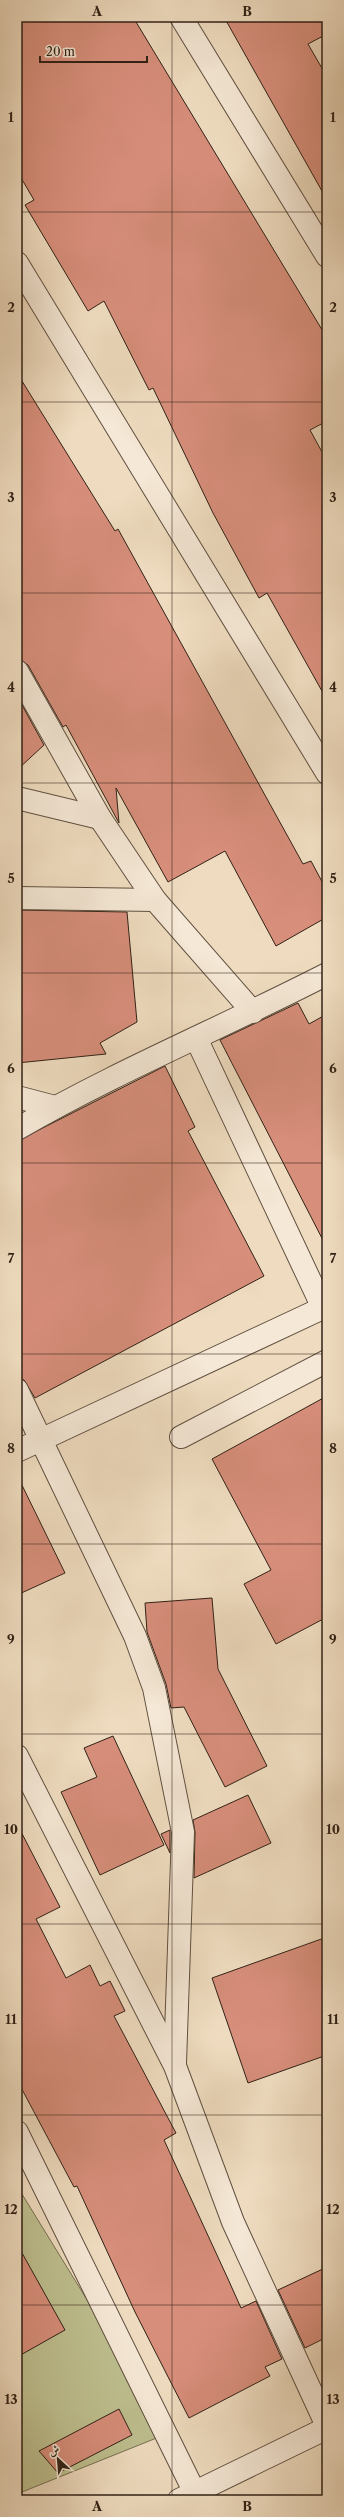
<svg xmlns="http://www.w3.org/2000/svg" width="344" height="2517" viewBox="0 0 344 2517" font-family="'Libre Caslon Text',Amiri,serif">
	<style>
		.green { fill: #bebf8f; stroke: #777052 }
		.building { fill: #d78e7b; stroke: #302116 }
		.lines { fill: none; stroke-linecap: round; stroke-linejoin: round }
		.minor-casing { stroke: #605040; stroke-width: 24 }
		.minor { stroke: #f5e8d6; stroke-width: 22 }
		.grid { fill: none; stroke: #302116; stroke-width: 1; stroke-opacity: 0.55 }
		.neatline { fill: none; stroke: #302116; stroke-width: 1.5 }
		.grid-label { font-size: 13px; text-anchor: middle; font-weight: bold; fill: #302116 }
	</style>
	<rect width="100%" height="100%" fill="#efdcc0"/>
	<filter id="stains"><feTurbulence type="fractalNoise" baseFrequency=".005" numOctaves="4"/><feColorMatrix values="0 0 0 0 .2 0 0 0 0 .09 0 0 0 0 .02 0 0 0 .5 -.17"/></filter>
	<radialGradient id="worn" r=".72"><stop offset=".6" stop-color="#630" stop-opacity="0"/><stop offset="1" stop-color="#630" stop-opacity=".3"/></radialGradient>
	<polygon class="green" points="17,2186 169,2433 17,2494 17,2380 20,2378 17,2373"/>
	<g class="building">
		<polygon points="17,17 133,17 327,338 327,421 310,430 327,461 327,700 267,593 259,598 213,513 153,388 149,390 104,301 88,311 25,205 34,200 17,171"/>
		<polygon points="224,17 327,17 327,34 308,44 327,77 327,200"/>
		<polygon points="17,373 115,531 118,529 303,864 311,861 327,891 327,917 276,946 225,851 168,882 116,788 119,823 66,725 63,727 28,665 17,659"/>
		<polygon points="17,696 44,745 17,770"/>
		<polygon points="17,910 127,912 137,1022 100,1043 106,1054 17,1063"/>
		<polygon points="298,1003 309,1024 327,1014 327,1248 220,1040"/>
		<polygon points="165,1066 195,1127 188,1131 264,1276 35,1398 24,1380 17,1378 17,1141"/>
		<polygon points="327,1396 327,1617 276,1644 244,1584 271,1570 212,1459"/>
		<polygon points="17,1475 65,1573 17,1595"/>
		<polygon points="212,1598 218,1669 267,1766 225,1787 184,1707 171,1708 166,1684 147,1632 145,1603"/>
		<polygon points="113,1736 164,1845 100,1875 61,1792 97,1777 84,1748"/>
		<polygon points="248,1795 271,1843 194,1878 195,1832 193,1820"/>
		<polygon points="17,1824 60,1907 36,1919 66,1978 90,1965 100,1986 110,1981 125,2011 114,2016 176,2133 164,2140 228,2279 241,2308 256,2301 282,2359 265,2367 270,2376 189,2418 135,2312 77,2186 74,2187 17,2080"/>
		<polygon points="170,1830 170,1853 161,1834"/>
		<polygon points="327,1937 327,2055 248,2083 212,1978"/>
		<polygon points="17,2244 65,2330 17,2357"/>
		<polygon points="327,2267 327,2337 305,2348 278,2290"/>
		<polygon points="119,2409 132,2435 58,2473 39,2451"/>
	</g>
	<g class="lines">
		<defs>
			<g id="minor">
				<polyline points="181,17 327,256"/>
				<polyline points="17,263 327,773"/>
				<polyline points="17,671 100,818 155,900 253,1012"/>
				<polyline points="17,798 100,818"/>
				<polyline points="17,898 155,900"/>
				<polyline points="196,1038 323,1308"/>
				<polyline points="17,1097 55,1107"/>
				<path d="M17,1129C117,1071 224,1027 327,974"/>
				<polyline points="17,1390 135,1636 154,1688 183,1832 175,2063"/>
				<polyline points="181,1437 327,1361"/>
				<polyline points="17,1451 327,1306"/>
				<polyline points="17,1756 175,2066 233,2222 327,2426"/>
				<polyline points="17,2132 195,2493"/>
				<polyline points="179,2500 327,2428"/>
			</g>
		</defs>
		<use href="#minor" class="minor-casing"/>
		<use href="#minor" class="minor"/>
	</g>
	<path class="grid" d="M172,17V2500M17,212H327M17,402H327M17,593H327M17,783H327M17,973H327M17,1163H327M17,1354H327M17,1544H327M17,1734H327M17,1924H327M17,2115H327M17,2305H327"/>
	<rect width="344" height="2517" fill="none" stroke="#efdcc0" stroke-width="44"/>
	<g transform="translate(58 2459) rotate(334)" stroke="#f5e8d6" stroke-width="3" paint-order="stroke">
	<path d="M0-3L7 15L0 10L-7 15Z" fill="#302116"/>
	<text y="-6" font-size="11" font-weight="bold" text-anchor="middle" fill="#302116">ش</text>
	</g>
	<path d="M40 56v6h107v-6" fill="none" stroke="#302116" stroke-width="2"/>
	<text x="46" y="56" font-size="12" fill="#302116" stroke="#f5e8d6" stroke-width="3" paint-order="stroke">20 m</text>
	<rect x="22" y="22" width="300" height="2473" class="neatline"/>
	<g class="grid-label">
		<text x="97" y="16">A</text>
		<text x="247" y="16">B</text>
		<text x="11" y="122">1</text>
		<text x="333" y="122">1</text>
		<text x="11" y="312">2</text>
		<text x="333" y="312">2</text>
		<text x="11" y="502">3</text>
		<text x="333" y="502">3</text>
		<text x="11" y="692">4</text>
		<text x="333" y="692">4</text>
		<text x="11" y="883">5</text>
		<text x="333" y="883">5</text>
		<text x="11" y="1073">6</text>
		<text x="333" y="1073">6</text>
		<text x="11" y="1263">7</text>
		<text x="333" y="1263">7</text>
		<text x="11" y="1453">8</text>
		<text x="333" y="1453">8</text>
		<text x="11" y="1644">9</text>
		<text x="333" y="1644">9</text>
		<text x="11" y="1834">10</text>
		<text x="333" y="1834">10</text>
		<text x="11" y="2024">11</text>
		<text x="333" y="2024">11</text>
		<text x="11" y="2214">12</text>
		<text x="333" y="2214">12</text>
		<text x="11" y="2404">13</text>
		<text x="333" y="2404">13</text>
		<text x="97" y="2511">A</text>
		<text x="247" y="2511">B</text>
	</g>
	<rect width="100%" height="100%" filter="url(#stains)"/>
	<rect width="100%" height="100%" fill="url(#worn)"/>
</svg>
